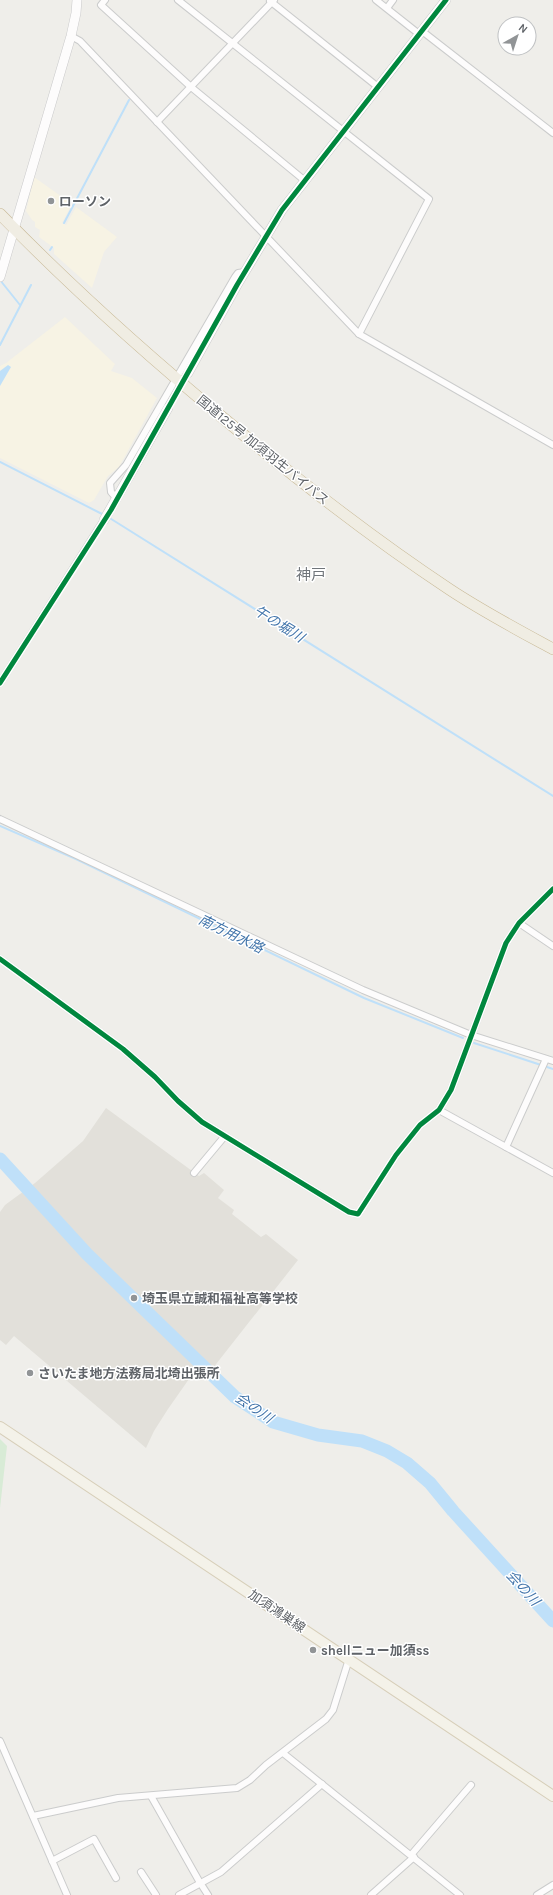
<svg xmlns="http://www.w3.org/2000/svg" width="553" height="1895" viewBox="0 0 553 1895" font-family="Karla,'Noto Sans JP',sans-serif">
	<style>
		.commercial { fill: #f7f3e4 }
		.education { fill: #e2e0da }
		.green { fill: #d8ebd6 }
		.water { fill: #bfe0f9 }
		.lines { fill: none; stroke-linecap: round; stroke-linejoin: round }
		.stream { stroke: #bfe0f9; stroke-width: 2 }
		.river { stroke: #bfe0f9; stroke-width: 13 }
		.street-tunnel { stroke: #cbcbca; stroke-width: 6; stroke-dasharray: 6 3; stroke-linecap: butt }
		.street-casing { stroke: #cbcccc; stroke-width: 8 }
		.secondary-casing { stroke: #cacacb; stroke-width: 10 }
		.primary-casing { stroke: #d7ceb8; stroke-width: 12 }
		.highway-casing { stroke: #c8b996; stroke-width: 12 }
		.street { stroke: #fdfcfc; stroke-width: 6 }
		.secondary { stroke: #fdfcfc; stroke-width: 9 }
		.primary { stroke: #f4f2e9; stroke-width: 10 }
		.highway { stroke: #f0ede3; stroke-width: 11 }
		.cycleway-casing { stroke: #fff; stroke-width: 8 }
		.cycleway { stroke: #00873e; stroke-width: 5 }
		.poi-dot { fill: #919496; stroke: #fff; stroke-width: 1.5 }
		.labels { text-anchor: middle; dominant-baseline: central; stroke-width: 3; stroke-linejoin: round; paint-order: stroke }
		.poi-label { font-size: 13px; font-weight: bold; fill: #5f6368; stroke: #fff; text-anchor: start }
		.street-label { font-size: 13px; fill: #5f6368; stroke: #fff }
		.water-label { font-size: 14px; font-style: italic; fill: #4174aa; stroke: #fff }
		.quarter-label { font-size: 15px; fill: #70757a; stroke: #fff }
	</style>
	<rect width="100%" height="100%" fill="#efeeea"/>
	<g class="commercial">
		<polygon points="34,177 72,204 62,223 66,225 76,207 117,237 104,252 92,288 54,254 54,248 39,237 40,230 35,227 35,222 32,220 26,211"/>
		<polygon points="65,317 115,364 111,371 132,378 157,398 119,467 108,476 94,500 89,503 0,458 0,366 6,363"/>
	</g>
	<polygon class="education" points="106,1108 199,1176 204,1173 224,1190 218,1198 234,1210 232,1214 261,1237 266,1234 298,1260 213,1368 203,1359 168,1409 154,1431 146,1448 14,1336 6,1345 0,1340 0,1212 5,1205 35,1183 83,1141"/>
	<polygon class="green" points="0,1439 7,1446 0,1508"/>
	<polygon class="water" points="8,365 11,367 0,386 0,371"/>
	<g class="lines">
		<g class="stream">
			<polyline points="64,223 129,100"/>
			<polyline points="50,250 52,247"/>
			<polyline points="0,280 20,305"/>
			<polyline points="0,345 31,285"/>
			<polyline points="0,462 104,515"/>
			<polyline points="108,517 553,796"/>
			<polyline points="0,826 76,859 364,998 463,1038"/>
			<polyline points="474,1043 541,1065"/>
			<polyline points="547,1067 553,1069"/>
		</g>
		<polyline class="river" points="0,1159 87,1254 235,1397 273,1422 318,1435 362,1441 387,1451 407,1463 430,1483 453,1511 553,1621"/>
		<polyline class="street-tunnel" points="168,408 183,382"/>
		<defs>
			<g id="street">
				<polyline points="105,0 101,5 191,87 304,180"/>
				<polyline points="178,0 429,199 359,334"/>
				<polyline points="376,0 419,34"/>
				<polyline points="270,1 378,87"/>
				<polyline points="387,8 393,0"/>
				<polyline points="422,31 553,133"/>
				<polyline points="71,36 80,41 359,334 553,445"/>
				<polyline points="157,122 274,0"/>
				<polyline points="117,499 111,492 110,483 126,465 235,277 238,273 245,272"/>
				<polyline points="0,683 104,520"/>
				<polyline points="0,819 363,990 471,1035 553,1061"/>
				<polyline points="519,923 553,946"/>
				<polyline points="0,959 123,1049 155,1077 178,1101 202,1122 349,1212 358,1214 396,1155 420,1125 439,1110 451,1090 506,943 519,923 553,889"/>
				<polyline points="439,1110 553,1173"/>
				<polyline points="506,1147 546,1059"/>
				<polyline points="194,1173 224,1137"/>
				<polyline points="0,1741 67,1895"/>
				<polyline points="283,1753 460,1895"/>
				<polyline points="151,1796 199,1881 208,1895"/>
				<polyline points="33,1816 118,1798 237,1788 250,1780 266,1765 326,1719 333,1710 349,1659"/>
				<polyline points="411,1855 471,1785"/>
				<polyline points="52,1861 94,1839 116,1878"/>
				<polyline points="141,1872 156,1895"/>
				<polyline points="179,1895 221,1872 322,1784"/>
				<polyline points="371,1895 414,1857"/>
				<polyline points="537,1895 553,1885"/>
			</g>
			<g id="secondary">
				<polyline points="0,277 71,36 76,13 77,0"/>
				<polyline points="188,373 237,285 282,210 446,0"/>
				<polyline points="104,520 168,408"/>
			</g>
			<polyline id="primary" points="0,1427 553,1796"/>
			<path id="highway" d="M0,214C72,288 148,356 228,422C299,481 372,538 449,589C482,611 518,630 553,649"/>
		</defs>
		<use href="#street" class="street-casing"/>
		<use href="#secondary" class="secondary-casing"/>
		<use href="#primary" class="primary-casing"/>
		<use href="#highway" class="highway-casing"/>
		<use href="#street" class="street"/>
		<use href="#secondary" class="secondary"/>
		<use href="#primary" class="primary"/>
		<use href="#highway" class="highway"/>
		<defs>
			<g id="cycleway">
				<polyline points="0,683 111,510 237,285 282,210 446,0"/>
				<polyline points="0,959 123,1049 155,1077 178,1101 202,1122 349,1212 358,1214 396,1155 420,1125 439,1110 451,1090 506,943 519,923 553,889"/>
			</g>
		</defs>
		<use href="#cycleway" class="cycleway-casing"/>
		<use href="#cycleway" class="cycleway"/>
	</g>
	<g class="poi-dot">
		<circle cx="51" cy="201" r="4"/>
		<circle cx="134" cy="1298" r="4"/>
		<circle cx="30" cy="1373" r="4"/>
		<circle cx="313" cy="1650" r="4"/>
	</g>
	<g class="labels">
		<g class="poi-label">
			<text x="59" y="201">ローソン</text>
			<text x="142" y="1298">埼玉県立誠和福祉高等学校</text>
			<text x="38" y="1373">さいたま地方法務局北埼出張所</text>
			<text x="321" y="1650">shellニュー加須ss</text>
		</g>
		<g class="street-label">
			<text transform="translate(263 450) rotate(39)">国道125号 加須羽生バイパス</text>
			<text transform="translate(277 1611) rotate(34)">加須鴻巣線</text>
		</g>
		<g class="water-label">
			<text transform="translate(279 624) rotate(32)">午の堀川</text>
			<text transform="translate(231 934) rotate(26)">南方用水路</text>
			<text transform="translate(254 1408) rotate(34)">会の川</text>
			<text transform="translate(523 1588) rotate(48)">会の川</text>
		</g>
		<g class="quarter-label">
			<text x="311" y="575">神戸</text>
		</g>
	</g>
	<g transform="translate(517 36) rotate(39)"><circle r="19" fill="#ffffff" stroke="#bfc1c3"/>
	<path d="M0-3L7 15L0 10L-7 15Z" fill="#919496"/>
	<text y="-6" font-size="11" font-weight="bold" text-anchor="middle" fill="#5f6368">N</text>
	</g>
</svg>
